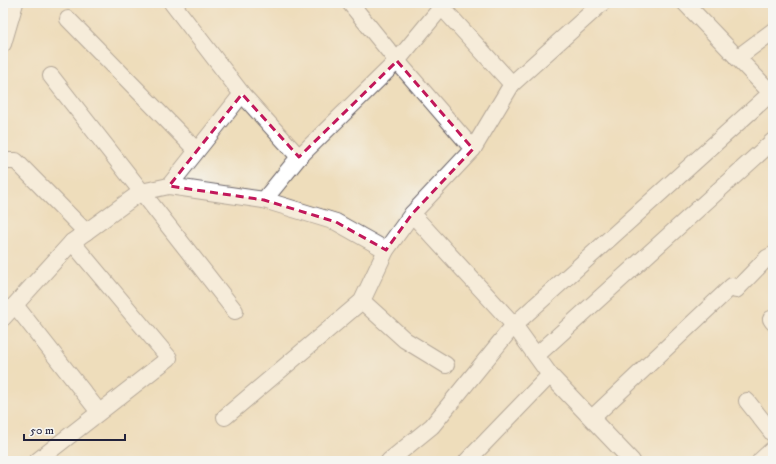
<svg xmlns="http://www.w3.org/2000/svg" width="776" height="464" viewBox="0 0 776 464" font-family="'IM FELL DW Pica',serif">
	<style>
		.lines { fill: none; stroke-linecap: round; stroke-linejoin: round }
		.minor-casing { stroke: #696368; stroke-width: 18 }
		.minor { stroke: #fff; stroke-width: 16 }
		.marked { fill: none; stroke: #c2185b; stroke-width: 3; stroke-dasharray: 8 5; stroke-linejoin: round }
	</style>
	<rect width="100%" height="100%" fill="#f6f6f2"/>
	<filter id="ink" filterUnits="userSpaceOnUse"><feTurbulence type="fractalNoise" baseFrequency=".025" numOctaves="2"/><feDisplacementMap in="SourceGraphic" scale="8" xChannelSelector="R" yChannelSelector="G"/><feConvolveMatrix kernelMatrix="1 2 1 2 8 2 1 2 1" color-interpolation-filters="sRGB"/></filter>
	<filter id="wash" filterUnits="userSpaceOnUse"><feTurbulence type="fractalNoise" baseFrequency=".012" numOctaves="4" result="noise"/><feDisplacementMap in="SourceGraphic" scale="16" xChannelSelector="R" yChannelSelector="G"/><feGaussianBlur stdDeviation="0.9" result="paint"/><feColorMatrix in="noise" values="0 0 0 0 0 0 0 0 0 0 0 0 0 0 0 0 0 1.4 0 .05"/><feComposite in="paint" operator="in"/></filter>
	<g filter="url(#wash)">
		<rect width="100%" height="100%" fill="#edb"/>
	</g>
	<g filter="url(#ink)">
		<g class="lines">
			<defs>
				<g id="minor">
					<polyline points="172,3 242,94 299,157"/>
					<polyline points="350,3 397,61 445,3"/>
					<polyline points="438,3 512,84"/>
					<polyline points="685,3 773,95"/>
					<polyline points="68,19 196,150"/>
					<polyline points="3,44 15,3"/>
					<polyline points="737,58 773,31"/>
					<polyline points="51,76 235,311"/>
					<polyline points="473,149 512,84 602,3"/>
					<polyline points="3,161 16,161 86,232"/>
					<polyline points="169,186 242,94"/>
					<polyline points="264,200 299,157 397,61 473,149 412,214 514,325 550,375 632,461"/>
					<polyline points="736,290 767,258 773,255"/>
					<polyline points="362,301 405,340 446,365"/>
					<polyline points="15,305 99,412"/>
					<polyline points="3,318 72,242 141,192 169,186 264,200 336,222 386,250"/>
					<polyline points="771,319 773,322"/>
					<polyline points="537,355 773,141"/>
					<polyline points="747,401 773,434"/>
					<polyline points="225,417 362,301 386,250 412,214"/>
					<polyline points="592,418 732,286"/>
					<polyline points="37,461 169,358 72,242"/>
					<polyline points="389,461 432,426 514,325 771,93"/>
					<polyline points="467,461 550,375"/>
					<polyline points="760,461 773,449"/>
				</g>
			</defs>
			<use href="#minor" class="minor-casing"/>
			<use href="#minor" class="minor"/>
		</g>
	</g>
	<path d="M0 0H776V464H0ZM397,61L473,149L412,214L386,250L336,222L264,200L169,186L242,94L299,157Z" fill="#edb" fill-opacity=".55" fill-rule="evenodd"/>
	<path class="marked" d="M397,61L473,149L412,214L386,250L336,222L264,200L169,186L242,94L299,157Z"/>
	<rect width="776" height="464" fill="none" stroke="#f6f6f2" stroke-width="16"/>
	<path d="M24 434v6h101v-6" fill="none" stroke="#22223b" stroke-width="2"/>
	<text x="30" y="434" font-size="12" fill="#22223b" stroke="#f6f6f2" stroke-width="3" paint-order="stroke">50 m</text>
</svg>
